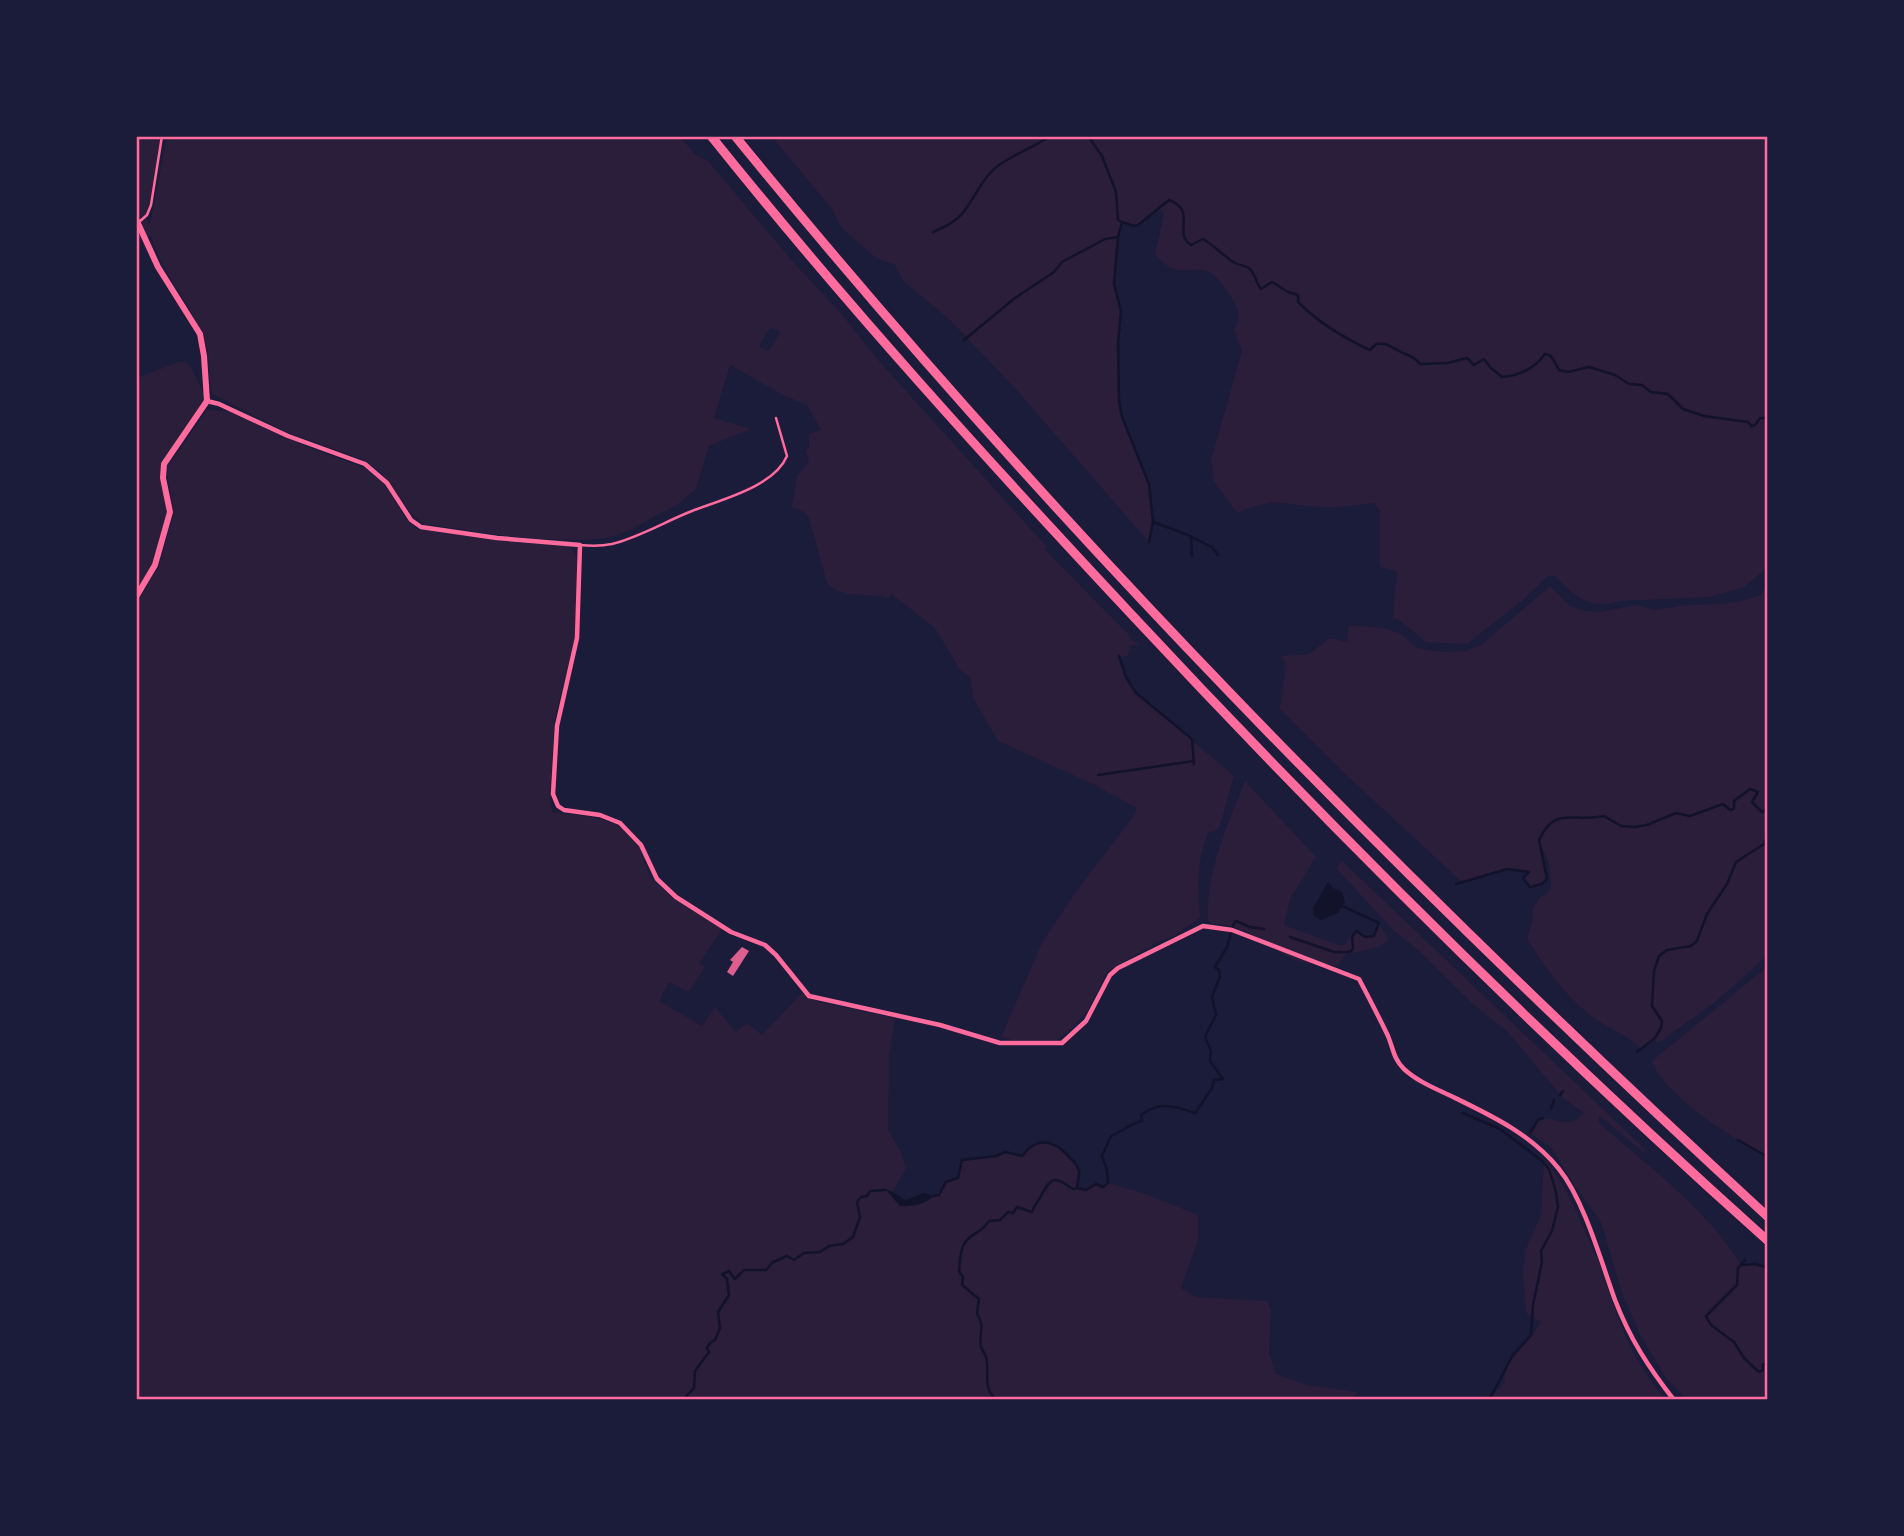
<svg xmlns="http://www.w3.org/2000/svg" width="1904" height="1536" viewBox="0 0 1904 1536" font-family="Inter,sans-serif">
	<style>
		.green { fill: #2a1e3b; fill-rule: evenodd }
		.water { fill: #12122b }
		.lines { fill: none; stroke-linecap: round; stroke-linejoin: round }
		.stream { stroke: #12122b; stroke-width: 2.5 }
		.building { fill: #dd5f8e }
		.service { stroke: #ff6b9d; stroke-width: 2.5 }
		.minor { stroke: #ff6b9d; stroke-width: 4.5 }
		.tertiary { stroke: #ff6b9d; stroke-width: 6 }
		.motorway { stroke: #ff6b9d; stroke-width: 9 }
		.neatline { fill: none; stroke: #ff6b9d; stroke-width: 2.5 }
	</style>
	<rect width="100%" height="100%" fill="#1b1b3a"/>
	<g class="green">
		<path d="M137,137H162L151,205L145,217L150,224L167,137H680L696,155L708,161L794,263L839,311L879,361L1047,547L1045,550L1129,635V638L1140,645H1130L1128,656L1119,657L1126,677L1136,693L1234,776L1220,825L1216,831L1209,832C1196,860 1198,887 1200,917L1197,920L1174,936L1162,940L1108,971L1086,1013L1069,1031L1056,1040H1012L1001,1037L1042,943L1076,892L1132,818L1137,808L1093,784L998,741L973,698L970,677L960,670L935,628L891,594L888,598C868,592 844,600 827,583L809,518L804,512L792,507L797,476L809,461L806,450L809,447V434L821,430L807,405L783,395L730,365L714,418L751,429L709,446L696,489L678,504L630,530L608,538L583,540L529,539L424,524L409,511L393,487L380,472L362,459L286,432L212,394C209,378 210,353 204,339C190,302 162,273 151,236L146,239L137,238ZM770,327L780,332L769,351L759,346Z"/>
		<path d="M772,137H1767V568L1744,587L1709,597L1620,601C1588,610 1576,597 1555,576H1548L1524,599L1467,644L1426,642L1399,620L1393,618L1397,571L1380,567V512L1375,503C1358,504 1341,508 1324,507C1284,506 1278,495 1237,513L1214,481L1211,460L1242,351L1234,329C1235,325 1238,322 1239,319C1241,307 1220,279 1211,273C1193,262 1178,283 1155,254L1164,213L1162,210H1155C1141,224 1141,228 1122,222L1118,237L1114,284L1121,311L1118,343L1119,401L1122,417L1149,484L1153,522L1149,542L1013,386L948,318L903,281L895,265L876,258L842,228L832,209Z"/>
		<polygon points="179,362 186,362 191,367 207,401 164,464 170,512 155,565 137,597 137,378"/>
		<path d="M207,410L230,411L310,448L368,469L387,487L406,519L417,529L566,546L572,549L577,558L576,634L555,717L550,791L552,812C584,817 623,815 639,847C645,859 646,872 655,882C674,902 699,915 723,928L699,963L705,967L689,992L669,982L659,1001L702,1026L715,1007L736,1032L747,1023L762,1035L802,993L818,1002L895,1018L889,1056L888,1130L901,1152L906,1168L893,1191L888,1190L900,1206C920,1208 937,1199 946,1182L958,1178L962,1160L996,1156L1005,1152L1022,1156C1034,1140 1051,1138 1065,1153C1071,1159 1077,1162 1079,1171C1080,1176 1077,1182 1077,1188L1081,1190L1096,1184L1103,1187L1108,1183L1143,1193L1198,1215V1240L1181,1288L1196,1297L1267,1301L1271,1309L1269,1353L1276,1374L1307,1385L1358,1392L1352,1400L137,1399L136,605L159,566L174,512L167,474L168,466Z"/>
		<path d="M1767,585V956L1714,1003L1658,1043L1654,1038L1641,1049C1630,1036 1605,1027 1591,1016C1564,995 1545,967 1527,939L1533,917L1532,909L1541,896H1544L1551,888V882L1548,860L1540,844L1543,833C1537,842 1540,845 1543,855C1545,863 1545,871 1547,879L1542,884L1530,887L1523,878L1528,871L1507,869L1462,882L1344,773L1280,709L1286,664L1281,656L1309,654L1330,638L1347,642L1349,625L1383,628L1399,633L1418,648L1443,652L1466,651L1481,645L1550,586L1570,606L1585,611L1601,612L1636,605L1655,610L1686,605L1722,604L1741,601L1761,595Z"/>
		<path d="M1245,781L1316,857L1290,899L1284,925L1341,946L1346,944L1351,933L1354,934L1356,931L1365,937L1374,936L1379,923L1389,940L1378,947L1345,955L1338,965C1321,964 1303,965 1288,957C1262,943 1243,923 1212,924L1208,920C1205,874 1228,823 1245,781Z"/>
		<path d="M1342,861L1645,1149L1643,1152L1599,1115V1123C1645,1163 1710,1212 1741,1265L1755,1264L1767,1268V1399H1687L1666,1378L1641,1336L1623,1296L1601,1222L1575,1186L1551,1147L1530,1133L1538,1120C1558,1115 1566,1132 1584,1113L1563,1098L1507,1031L1474,1005L1417,949L1393,930L1336,868Z"/>
		<path d="M1767,967V1157C1735,1140 1664,1096 1652,1061Z"/>
		<path d="M1544,1160C1562,1179 1572,1201 1582,1225C1589,1241 1598,1258 1603,1275C1620,1323 1631,1361 1666,1399H1489L1504,1383L1506,1366L1534,1333L1541,1322L1526,1313L1523,1273L1525,1251L1541,1215Z"/>
	</g>
	<g class="water">
		<polygon points="1328,882 1333,888 1342,892 1345,902 1338,913 1321,920 1314,916 1313,908"/>
		<path d="M886,1190C894,1191 899,1197 906,1200L924,1193L934,1196C924,1204 913,1207 900,1206Z"/>
	</g>
	<g class="lines">
		<g class="stream">
			<polyline points="1088,136 1102,156 1116,192 1118,220 1122,222"/>
			<path d="M933,232C974,216 967,197 993,170C1006,157 1034,148 1050,136"/>
			<polyline points="964,340 1015,298 1054,272 1062,262 1105,239 1118,237"/>
			<polyline points="1153,522 1191,536 1192,556"/>
			<polyline points="1192,537 1212,547 1218,555"/>
			<path d="M1149,542L1153,522L1149,484L1122,417L1119,401L1118,343L1121,311L1114,284L1118,237L1122,222L1134,226L1138,225L1169,200C1198,211 1172,233 1191,245L1203,239C1214,245 1223,256 1235,263C1240,266 1246,265 1250,269C1255,274 1256,283 1261,289L1272,282L1288,292L1298,295V302C1318,322 1344,338 1370,350L1376,344C1390,343 1388,346 1399,351C1408,356 1413,355 1420,364L1447,363L1467,358L1474,365L1484,359L1491,368L1502,377C1519,376 1535,368 1545,354C1553,354 1555,364 1559,370L1568,372L1589,367L1615,375L1629,384L1642,385L1651,392L1668,394L1683,409L1704,416L1748,422L1751,426L1755,425L1760,418H1768"/>
			<polyline points="1119,656 1126,677 1136,693 1192,739 1194,764"/>
			<polyline points="1098,775 1194,761"/>
			<path d="M1456,884L1507,869L1529,872L1523,878L1530,887L1542,884L1547,879L1539,840C1556,805 1572,823 1604,816L1621,826L1635,827L1647,825L1676,813L1690,816L1723,804L1730,810L1734,809V801L1750,789L1758,792L1752,802L1762,812L1766,810L1768,812"/>
			<polyline points="1290,937 1334,952 1350,952 1353,949 1352,937 1356,931 1365,937 1374,936 1379,923 1342,906"/>
			<polyline points="1637,1052 1655,1038 1661,1028 1662,1021 1652,1006 1654,971 1659,956 1667,950 1691,946 1697,941 1707,914 1727,884 1736,862 1764,844 1768,835"/>
			<polyline points="1560,1095 1563,1091"/>
			<polyline points="1551,1109 1554,1100"/>
			<polyline points="1463,1113 1500,1129 1541,1160 1549,1169 1556,1192 1558,1207 1552,1231 1541,1251 1542,1262 1533,1305 1531,1335 1513,1355 1489,1400"/>
			<polyline points="1530,1133 1538,1120 1543,1118"/>
			<polyline points="1738,1140 1768,1157"/>
			<path d="M934,1196L939,1195L946,1182L958,1178L962,1160L996,1156L1005,1152L1022,1156C1034,1139 1051,1138 1065,1153C1071,1159 1077,1163 1079,1171C1080,1176 1077,1182 1077,1188L1086,1190L1096,1184L1103,1187L1108,1183L1107,1170L1102,1156L1111,1136C1122,1132 1131,1123 1142,1121L1141,1115C1159,1101 1175,1106 1195,1113L1212,1088L1214,1080L1223,1079L1210,1061L1211,1051L1205,1037L1216,1015L1212,997L1220,976L1219,970L1215,967L1227,947L1233,925L1236,921L1250,927L1264,929"/>
			<polyline points="1745,1260 1738,1268 1737,1285 1706,1316 1711,1325 1734,1342 1744,1358 1759,1372 1763,1370 1763,1364 1768,1366"/>
			<polyline points="1741,1265 1755,1264 1768,1268"/>
			<polyline points="683,1400 694,1388 695,1371 709,1352 707,1348 710,1343 715,1340 720,1328 718,1312 729,1295 727,1279 722,1274 729,1271 735,1279 744,1270 766,1270 773,1262 787,1256 794,1260 804,1253 820,1252 829,1246 843,1244 853,1237 860,1217 857,1202 861,1197 867,1196 870,1191 886,1190"/>
			<path d="M996,1400C982,1387 990,1372 986,1357C985,1353 982,1350 981,1347C978,1334 986,1326 977,1314L979,1299L962,1285L963,1277L959,1271C960,1261 960,1246 968,1239C976,1231 981,1233 989,1221L1000,1220L1008,1212L1013,1213L1017,1207L1032,1212C1034,1205 1038,1202 1041,1196C1052,1175 1055,1177 1073,1189L1077,1188"/>
		</g>
	</g>
	<polygon class="building" points="742,947 749,951 733,976 727,972 733,962 730,960"/>
	<g class="lines">
		<g class="service">
			<polyline points="139,222 147,215 151,205 162,136"/>
			<path d="M580,545C591,546 602,546 612,544C640,537 666,521 692,511C720,500 774,487 787,456L776,418"/>
		</g>
		<path class="minor" d="M207,401L219,404L288,436L365,464L387,483L411,520L421,527L497,538L580,545L577,638L557,726L553,794L558,806L564,810L600,815L620,823L641,845L657,879L676,897L731,932L765,945L776,955L809,996L940,1025L1000,1043H1062L1086,1021L1110,975L1118,968L1203,926L1232,930L1359,979C1369,998 1379,1017 1388,1036C1393,1048 1394,1060 1404,1069C1417,1081 1434,1088 1449,1095C1490,1115 1530,1133 1559,1169C1584,1200 1601,1261 1615,1300C1630,1339 1649,1368 1674,1400"/>
		<polyline class="tertiary" points="136,219 158,267 200,334 204,356 207,401 164,464 163,478 170,512 155,565 136,597"/>
		<g class="motorway">
			<path d="M711,136C844,302 987,460 1132,615C1335,833 1546,1042 1768,1241"/>
			<path d="M735,136C1050,523 1401,879 1768,1217"/>
		</g>
	</g>
	<rect width="1904" height="1536" fill="none" stroke="#1b1b3a" stroke-width="276"/>
	<rect x="138" y="138" width="1628" height="1260" class="neatline"/>
</svg>
